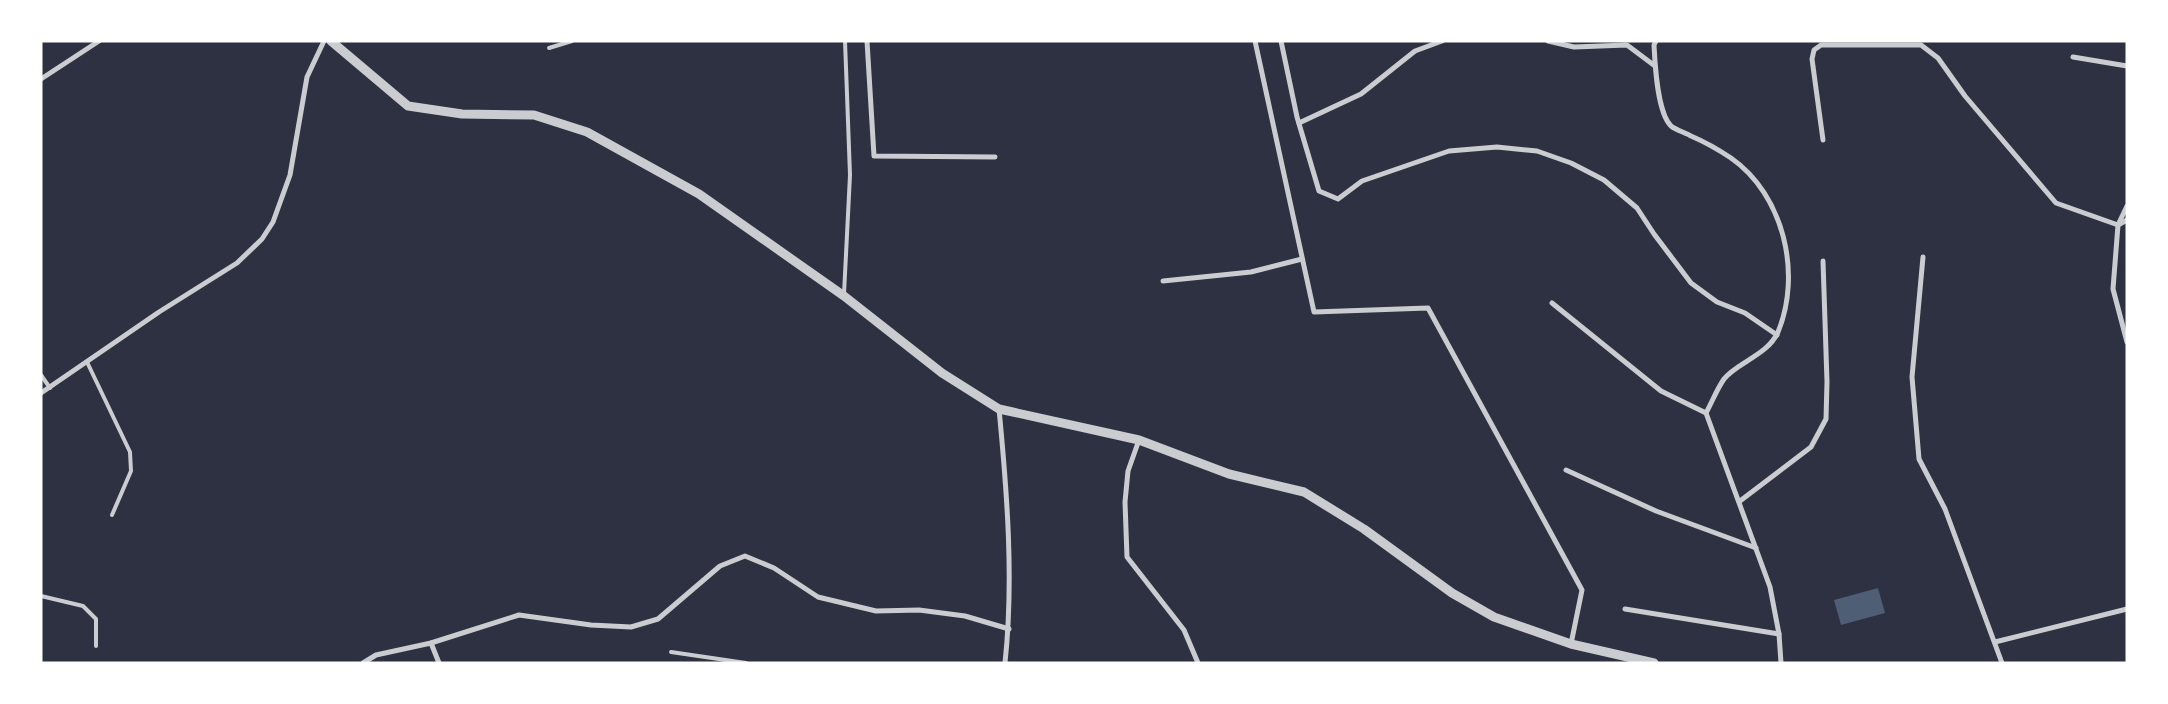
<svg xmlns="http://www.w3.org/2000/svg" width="2168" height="704" viewBox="0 0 2168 704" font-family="Signika,sans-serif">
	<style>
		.water { fill: #4f5d75 }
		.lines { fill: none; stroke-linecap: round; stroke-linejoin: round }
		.service { stroke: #caccd0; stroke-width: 4 }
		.minor { stroke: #caccd0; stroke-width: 5 }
		.tertiary { stroke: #caccd0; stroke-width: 9 }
	</style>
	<rect width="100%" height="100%" fill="#2d3142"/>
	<polygon class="water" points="1878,588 1885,613 1841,625 1834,600"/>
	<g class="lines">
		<g class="service">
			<polyline points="549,48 572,41"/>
			<polyline points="844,294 850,175 845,41"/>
			<polyline points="87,362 130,452 131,471 112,515"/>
			<polyline points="41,375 50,388"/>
			<polyline points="41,596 83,606 96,619 96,646"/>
			<polyline points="671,652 746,663"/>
		</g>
		<g class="minor">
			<polyline points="867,41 874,156 995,157"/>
			<polyline points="1255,41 1314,312 1428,308 1582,590 1571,644"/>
			<polyline points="1281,41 1297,117 1319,191 1338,199 1362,181 1449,151 1497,147 1537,151 1571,163 1604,180 1637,208 1654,234 1691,283 1717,302 1745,313 1777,335"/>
			<polyline points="1548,41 1574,47 1627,45 1655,66"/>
			<path d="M1656,41L1654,45C1655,64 1657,112 1671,126C1676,130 1686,133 1691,136C1705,142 1719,150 1731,158C1784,195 1802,274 1778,332C1768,355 1736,363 1724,379C1717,389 1712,402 1706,413"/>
			<polyline points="2073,57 2127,66"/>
			<polyline points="41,79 99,41"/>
			<polyline points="1299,123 1361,94 1415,51 1442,41"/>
			<polyline points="1823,140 1812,59 1814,50 1821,45 1921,45 1938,58 1965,96 2056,203 2118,225 2127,220"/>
			<polyline points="2127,206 2118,225 2113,289 2127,342"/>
			<polyline points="1923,257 1912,377 1919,459 1945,509 2002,663"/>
			<polyline points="1163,281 1251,272 1302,259"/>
			<polyline points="1552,303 1661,391 1706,413 1770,587 1779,634 1781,663"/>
			<polyline points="41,393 159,312 237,263 262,239 273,222 290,175 307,77 324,41"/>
			<path d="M999,409C1007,492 1014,579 1005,663"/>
			<polyline points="1139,440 1128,471 1125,502 1127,557 1184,630 1198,663"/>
			<polyline points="1566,470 1656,511 1756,548"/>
			<polyline points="1740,501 1811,447 1826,419 1827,382 1823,261"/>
			<polyline points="1625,609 1779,634"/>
			<polyline points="1995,642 2127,609"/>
			<polyline points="431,643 439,663"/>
			<polyline points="363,663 376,655 431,643 519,615 591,625 631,627 658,619 720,566 745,556 774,568 818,597 876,611 919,610 965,616 1009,629"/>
		</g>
		<polyline class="tertiary" points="331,41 408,106 462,114 534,115 587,132 699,194 844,296 942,373 999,409 1139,440 1229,474 1304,492 1364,529 1452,593 1494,617 1571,644 1654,663"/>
	</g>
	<rect width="2168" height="704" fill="none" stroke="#ffffff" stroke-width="85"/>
</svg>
